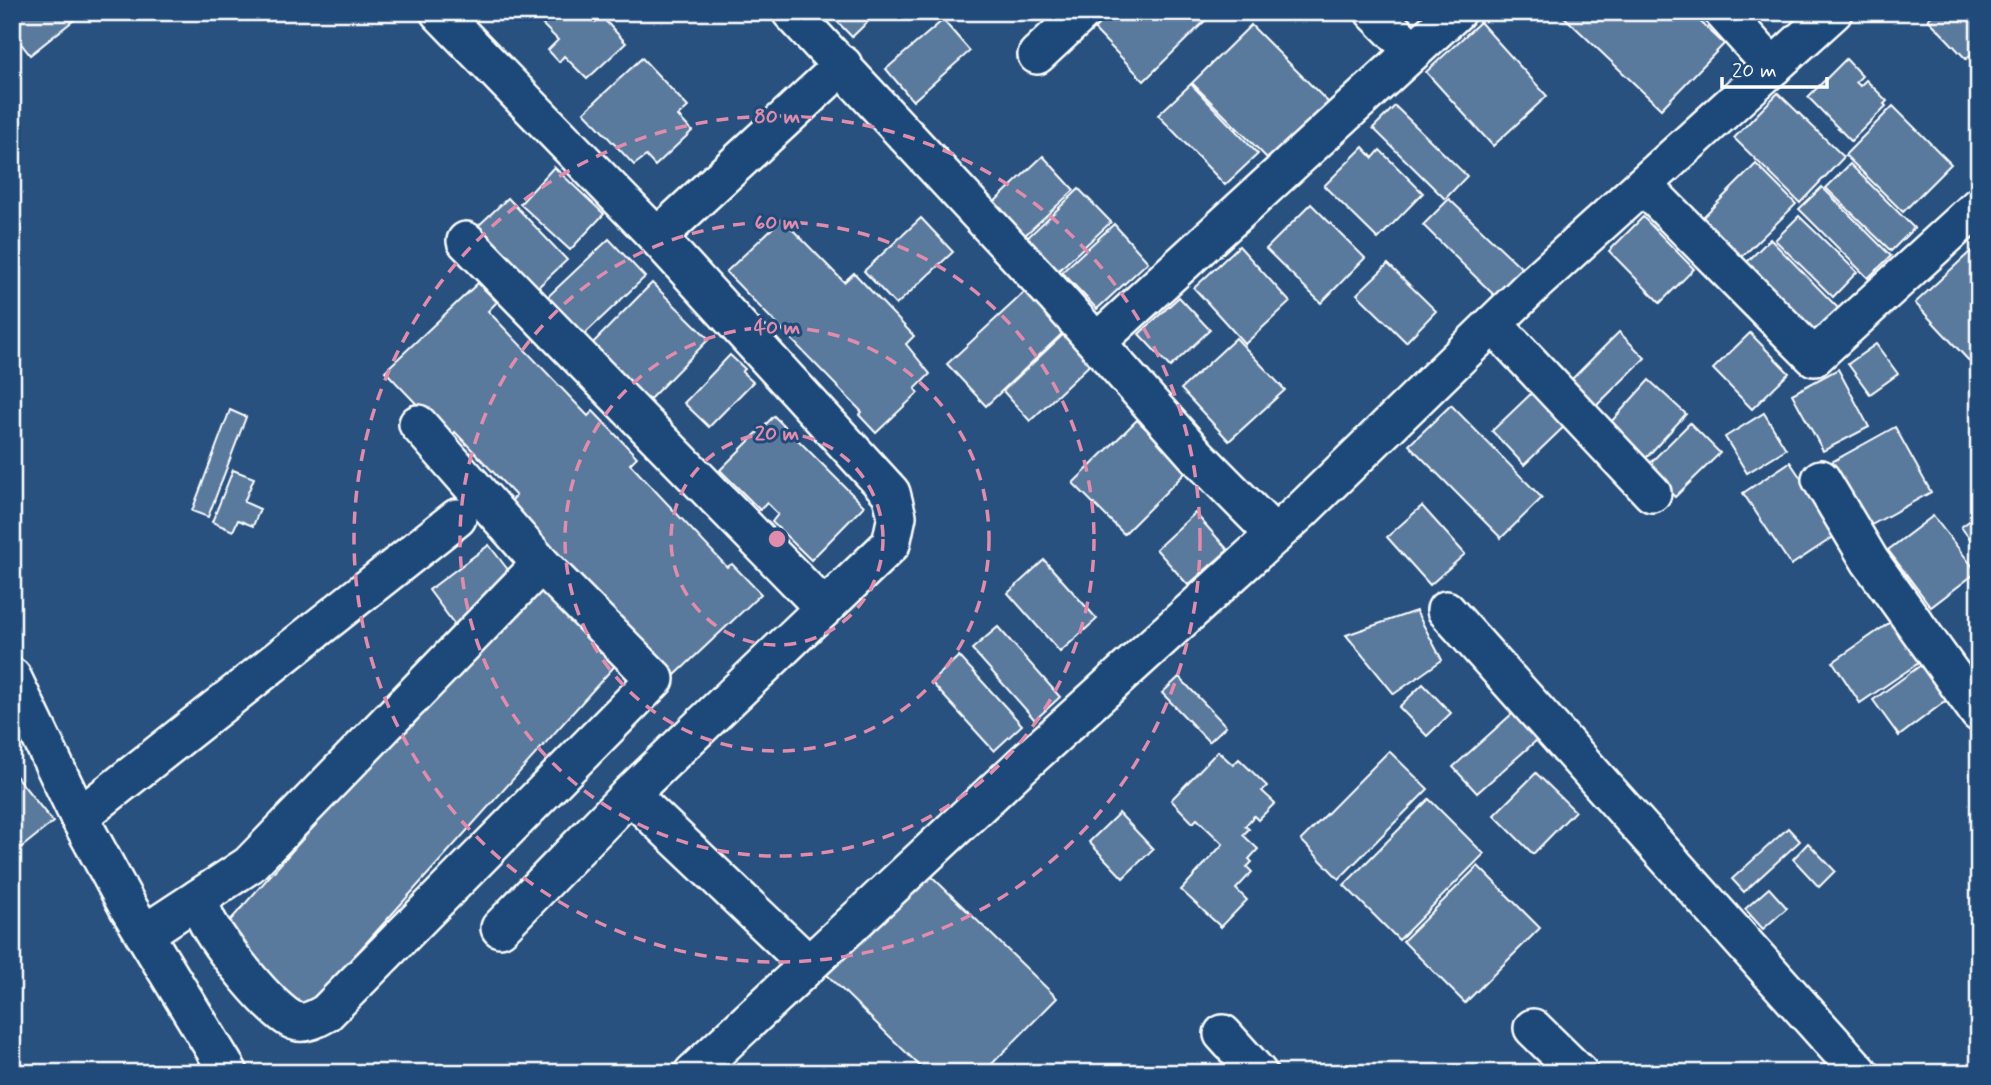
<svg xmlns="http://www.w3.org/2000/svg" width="1991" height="1085" viewBox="0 0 1991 1085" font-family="Mynerve,sans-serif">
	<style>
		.building { fill: #5a7a9d; stroke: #fff; stroke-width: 2 }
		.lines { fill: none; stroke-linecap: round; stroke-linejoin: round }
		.minor-casing { stroke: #fff; stroke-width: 42 }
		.minor { stroke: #1f4a7a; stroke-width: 37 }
		.ring { fill: none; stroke: #e08cad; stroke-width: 3.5; stroke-dasharray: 12 9 }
		.centre { fill: #e08cad; stroke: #1f4a7a; stroke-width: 3.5 }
		.ring-label { font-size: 21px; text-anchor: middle; font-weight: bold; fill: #e08cad; stroke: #1f4a7a; stroke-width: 6; stroke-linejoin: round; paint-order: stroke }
	</style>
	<rect width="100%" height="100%" fill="#28517f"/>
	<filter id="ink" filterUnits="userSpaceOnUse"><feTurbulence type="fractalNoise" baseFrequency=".0143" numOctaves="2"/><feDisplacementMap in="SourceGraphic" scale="14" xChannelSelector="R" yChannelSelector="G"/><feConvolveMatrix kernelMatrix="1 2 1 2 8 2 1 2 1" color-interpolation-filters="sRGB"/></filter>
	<g filter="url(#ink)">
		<g class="building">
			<polygon points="12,12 84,12 30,55 12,32"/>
			<polygon points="555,12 589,12 587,14 595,22 601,16 626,43 587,79 564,56 559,62 548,50 558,40 542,24"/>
			<polygon points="828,12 878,12 852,37"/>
			<polygon points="1106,12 1214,12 1144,81 1091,26"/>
			<polygon points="1559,12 1690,12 1724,44 1661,109"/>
			<polygon points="1936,12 1979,12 1979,47 1966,59 1928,19"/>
			<polygon points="943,20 970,51 913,101 886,69"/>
			<polygon points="1480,22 1547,96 1493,146 1426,72"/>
			<polygon points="1251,25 1333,107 1275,166 1192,83"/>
			<polygon points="642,58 688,107 678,116 692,131 655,166 646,156 634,165 584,112"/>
			<polygon points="1846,59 1862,76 1856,82 1860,86 1866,80 1887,101 1884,104 1886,106 1851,141 1808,97"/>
			<polygon points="1191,84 1258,154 1225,185 1158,115"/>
			<polygon points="1778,93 1844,157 1800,203 1734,138"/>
			<polygon points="1395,106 1467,176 1445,199 1373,128"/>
			<polygon points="1893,106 1951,164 1903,212 1845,155"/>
			<polygon points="1363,147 1373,158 1380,150 1423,193 1378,239 1324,186"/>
			<polygon points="1043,156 1074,190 1023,237 993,203"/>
			<polygon points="1756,164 1796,204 1738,261 1699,221"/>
			<polygon points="1850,164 1914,228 1891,251 1826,188"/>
			<polygon points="554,167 604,214 570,250 520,204"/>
			<polygon points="1822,187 1891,256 1868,278 1799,209"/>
			<polygon points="1079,189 1111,222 1057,272 1026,239"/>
			<polygon points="508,198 567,260 536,289 477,227"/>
			<polygon points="1449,199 1527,273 1500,301 1423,225"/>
			<polygon points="1311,204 1365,258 1321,303 1266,249"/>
			<polygon points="1799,216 1857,272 1833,297 1775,240"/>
			<polygon points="1643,217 1694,269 1660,303 1609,251"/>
			<polygon points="921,218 953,252 896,305 864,271"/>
			<polygon points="782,219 844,282 854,273 914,336 906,344 930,374 915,389 918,393 876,433 859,415 862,412 726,272"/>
			<polygon points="1114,224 1148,262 1097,309 1062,272"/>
			<polygon points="609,239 645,277 576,342 540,304"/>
			<polygon points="1770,239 1839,309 1811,337 1741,268"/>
			<polygon points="1239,246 1290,302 1245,344 1194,288"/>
			<polygon points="1971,251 1979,259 1979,358 1972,364 1915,303"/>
			<polygon points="1388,264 1436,311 1406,342 1357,294"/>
			<polygon points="478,283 497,302 488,311 588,416 593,411 637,457 630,464 727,567 732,564 761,594 674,676 510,502 516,496 455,432 449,438 385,371"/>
			<polygon points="652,283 709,339 639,410 582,354"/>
			<polygon points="1029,288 1067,329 986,406 947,364"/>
			<polygon points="1179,297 1210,330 1170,367 1139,334"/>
			<polygon points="1070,328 1098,357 1030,421 1003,391"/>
			<polygon points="1619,332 1645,358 1590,412 1565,386"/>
			<polygon points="1750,333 1789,373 1752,409 1713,369"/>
			<polygon points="1236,338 1285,390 1229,441 1181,389"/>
			<polygon points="1876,344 1898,374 1870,394 1848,364"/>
			<polygon points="730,355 745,369 742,372 753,382 709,427 684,403"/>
			<polygon points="1838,369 1869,427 1823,451 1792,394"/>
			<polygon points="1649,380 1686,414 1637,468 1600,434"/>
			<polygon points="1538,387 1571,420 1524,465 1492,431"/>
			<polygon points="1451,405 1542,498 1501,538 1409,445"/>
			<polygon points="230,410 246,417 208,517 192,511"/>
			<polygon points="1764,413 1786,449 1747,473 1725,437"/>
			<polygon points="774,416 864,506 811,560 772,522 778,514 767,503 760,510 720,470"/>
			<polygon points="1137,420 1188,470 1124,534 1073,483"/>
			<polygon points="1690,423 1720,453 1675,497 1646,467"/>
			<polygon points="1895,427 1931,492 1866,528 1830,463"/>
			<polygon points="1790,462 1838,534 1791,565 1743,493"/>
			<polygon points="233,470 254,478 244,502 260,509 253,526 238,520 233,531 212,522"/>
			<polygon points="1422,506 1465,554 1430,585 1387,537"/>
			<polygon points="1195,513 1228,550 1188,585 1156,549"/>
			<polygon points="1979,514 1979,551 1961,527"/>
			<polygon points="1933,516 1977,572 1931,607 1888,550"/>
			<polygon points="489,545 515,579 455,625 429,590"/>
			<polygon points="1044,560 1097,619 1060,652 1008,593"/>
			<polygon points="537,586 620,660 305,1011 219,933 380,752 394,733 399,737 410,724 412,726 427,709 421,705"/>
			<polygon points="1416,611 1442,660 1394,694 1346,635"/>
			<polygon points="1892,621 1920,662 1860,703 1833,662"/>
			<polygon points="998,627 1060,697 1035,720 972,649"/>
			<polygon points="959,656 1022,725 994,751 931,682"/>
			<polygon points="1921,665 1948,699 1899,736 1873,700"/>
			<polygon points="1179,677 1226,726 1209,742 1162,693"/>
			<polygon points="1423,684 1451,713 1427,736 1399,707"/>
			<polygon points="1513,713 1537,740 1477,793 1453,767"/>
			<polygon points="1218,751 1233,765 1239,759 1267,786 1262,791 1275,803 1258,820 1254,816 1245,826 1249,829 1243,835 1258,849 1249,859 1252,862 1247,867 1252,872 1236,889 1247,900 1221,927 1181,890 1223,844 1197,819 1193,823 1171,800"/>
			<polygon points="1389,751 1428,789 1339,879 1301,840"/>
			<polygon points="12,771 53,822 12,855"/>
			<polygon points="1536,773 1575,811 1533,854 1494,815"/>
			<polygon points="1429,799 1484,854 1399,940 1344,885"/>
			<polygon points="1119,813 1153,849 1123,878 1089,842"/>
			<polygon points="1788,828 1800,841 1744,892 1732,879"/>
			<polygon points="1808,843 1835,871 1819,887 1793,859"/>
			<polygon points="921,866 1057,998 983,1073 927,1073 818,966"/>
			<polygon points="1478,866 1540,928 1465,1003 1403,941"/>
			<polygon points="1769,888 1787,908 1763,929 1745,909"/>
		</g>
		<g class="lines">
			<defs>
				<g id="minor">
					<polyline points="439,12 657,237 891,493 897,516 891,544 630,794 500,928"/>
					<polyline points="791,12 1057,298 1197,456 1275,535"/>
					<polyline points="1374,12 1413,51"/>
					<polyline points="1723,12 1773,67"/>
					<polyline points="1037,55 1083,12"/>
					<polyline points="1643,185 1814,357 1979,206"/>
					<polyline points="657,237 843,65"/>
					<polyline points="466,241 824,608"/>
					<polyline points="1493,324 1652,493"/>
					<polyline points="1097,342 1456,12"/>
					<polyline points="1821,479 1870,561 1979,713"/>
					<polyline points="1446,610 1860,1073"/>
					<polyline points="12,677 79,817 128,907 229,1073"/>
					<polyline points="630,794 808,964"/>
					<polyline points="79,817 457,518"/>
					<path d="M199,898C201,905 203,913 206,919C217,942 272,1013 295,1021C305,1025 317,1018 326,1013L655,679L541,564L418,424"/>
					<polyline points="144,934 249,865 541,564"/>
					<polyline points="1533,1028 1579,1073"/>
					<polyline points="1223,1034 1258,1073"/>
					<polyline points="693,1073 1020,767 1302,510 1536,282 1833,12"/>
				</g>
			</defs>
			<use href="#minor" class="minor-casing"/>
			<use href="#minor" class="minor"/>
		</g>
	</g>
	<g class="ring">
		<circle cx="777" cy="539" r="106"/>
		<circle cx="777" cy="539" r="212"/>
		<circle cx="777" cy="539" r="317"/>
		<circle cx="777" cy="539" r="423"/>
	</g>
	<circle cx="777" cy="539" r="10" class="centre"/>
	<g class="ring-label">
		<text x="777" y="123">80 m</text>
		<text x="777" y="229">60 m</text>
		<text x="777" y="334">40 m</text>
		<text x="777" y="440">20 m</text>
	</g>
	<rect width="1991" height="1085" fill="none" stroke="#1f4a7a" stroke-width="42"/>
	<rect x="21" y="21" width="1949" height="1043" fill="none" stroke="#fff" stroke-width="2.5" filter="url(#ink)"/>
	<path d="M1722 77v10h105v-10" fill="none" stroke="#ffffff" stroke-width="3.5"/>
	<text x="1732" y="77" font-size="21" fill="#ffffff" stroke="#1f4a7a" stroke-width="5" paint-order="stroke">20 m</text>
</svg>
